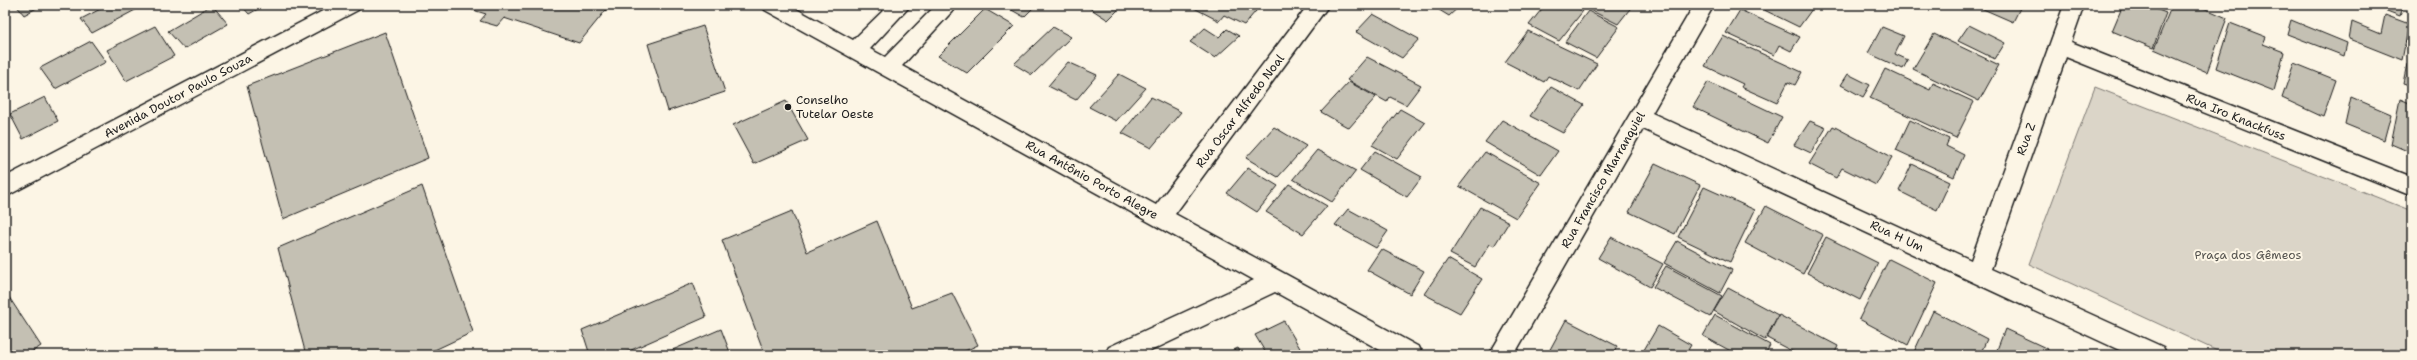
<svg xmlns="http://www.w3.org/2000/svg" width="2417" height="360" viewBox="0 0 2417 360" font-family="'Shantell Sans',sans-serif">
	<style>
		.green { fill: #dbd5c8; stroke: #7c7872 }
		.building { fill: #c4c0b3; stroke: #1c1c1c }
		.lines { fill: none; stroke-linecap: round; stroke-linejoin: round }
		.minor-casing { stroke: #1c1c1c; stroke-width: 3 }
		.minor { fill: #fcf5e5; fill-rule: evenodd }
		.poi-dot { fill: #1c1c1c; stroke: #fcf5e5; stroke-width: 1.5 }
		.labels { text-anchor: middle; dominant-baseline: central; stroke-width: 4; stroke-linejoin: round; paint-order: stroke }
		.street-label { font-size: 12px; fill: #1c1c1c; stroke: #fcf5e5 }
		.poi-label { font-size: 12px; fill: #1c1c1c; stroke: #fcf5e5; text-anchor: start }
		.park-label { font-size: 12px; fill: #555450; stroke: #fcf5e5 }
	</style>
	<rect width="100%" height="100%" fill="#fcf5e5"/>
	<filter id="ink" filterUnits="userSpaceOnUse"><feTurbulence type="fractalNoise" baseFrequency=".025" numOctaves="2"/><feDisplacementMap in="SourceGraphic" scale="8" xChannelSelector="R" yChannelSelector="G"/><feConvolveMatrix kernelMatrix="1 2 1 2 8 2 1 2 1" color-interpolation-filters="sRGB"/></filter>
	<g filter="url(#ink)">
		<polygon class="green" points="2095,87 2412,211 2412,355 2226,355 2029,264"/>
		<g class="building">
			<polygon points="16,5 42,5 24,15"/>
			<polygon points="108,5 136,5 139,8 92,33 81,19"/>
			<polygon points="212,5 228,24 184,49 168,31"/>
			<polygon points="241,5 265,5 249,14"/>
			<polygon points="457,5 610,5 579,43 504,18 497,26 480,21 486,14"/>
			<polygon points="1003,5 1036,5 1024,17"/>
			<polygon points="1085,5 1123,5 1108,20"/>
			<polygon points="1196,5 1261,5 1244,25 1224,15 1219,21 1194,8"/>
			<polygon points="1431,5 1461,5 1449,16"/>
			<polygon points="1545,5 1572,5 1583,11 1559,41 1529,25"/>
			<polygon points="1580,5 1633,5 1618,24"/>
			<polygon points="1754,5 1815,5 1799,27"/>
			<polygon points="1974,5 2017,5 2021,6 2013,22"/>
			<polygon points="2123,5 2145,5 2166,13 2153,48 2112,31"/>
			<polygon points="2172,5 2197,5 2227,18 2207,72 2154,49"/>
			<polygon points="2371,5 2404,5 2400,16"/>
			<polygon points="985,9 1014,26 967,73 938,56"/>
			<polygon points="1740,10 1800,37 1791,51 1779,45 1774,55 1726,33"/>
			<polygon points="1588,11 1619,27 1596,58 1565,42"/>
			<polygon points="1373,14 1419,39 1402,58 1356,32"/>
			<polygon points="2385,15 2409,24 2402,60 2349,39 2352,22 2381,34"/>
			<polygon points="2291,20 2347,43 2344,56 2287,34"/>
			<polygon points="2230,23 2266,37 2263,44 2284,52 2274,91 2216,68"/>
			<polygon points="1969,25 2005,43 1995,59 1958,41"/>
			<polygon points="155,26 174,56 126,81 107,50"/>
			<polygon points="703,26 725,92 668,111 648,44"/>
			<polygon points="1053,27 1071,37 1032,75 1014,64"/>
			<polygon points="1882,27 1904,36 1895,54 1908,60 1903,69 1868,53"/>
			<polygon points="1205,28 1219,37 1227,29 1239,36 1215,58 1190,42"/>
			<polygon points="1528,31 1597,64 1579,91 1548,76 1544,82 1505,62"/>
			<polygon points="385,32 428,158 283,219 247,86"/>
			<polygon points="1934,34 1999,65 1979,101 1913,69"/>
			<polygon points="1723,36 1802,72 1795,85 1788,82 1777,103 1741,87 1743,84 1705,66"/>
			<polygon points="91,41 106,62 55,89 40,68"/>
			<polygon points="1367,57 1421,85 1406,105 1390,97 1387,102 1347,80"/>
			<polygon points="1068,62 1097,75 1076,100 1048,86"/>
			<polygon points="2294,63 2336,80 2323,117 2282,98"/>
			<polygon points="2407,64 2412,66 2412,86 2403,83"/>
			<polygon points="1885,69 1930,90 1933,83 1974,102 1956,138 1870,98"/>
			<polygon points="1119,74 1146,88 1116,121 1089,107"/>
			<polygon points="1848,74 1870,85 1863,97 1841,85"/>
			<polygon points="1349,82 1376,97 1349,128 1321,112"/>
			<polygon points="1708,82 1782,117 1768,143 1693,107"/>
			<polygon points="1551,87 1584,105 1563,133 1530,116"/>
			<polygon points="45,97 58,121 23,139 10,114"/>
			<polygon points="1151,97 1181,112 1151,148 1122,133"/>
			<polygon points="2351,97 2391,114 2384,140 2345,124"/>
			<polygon points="2400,99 2412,104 2412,153 2391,144"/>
			<polygon points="786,101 808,140 754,164 733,125"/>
			<polygon points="1400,109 1425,123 1397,159 1372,145"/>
			<polygon points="1502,120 1558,151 1541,175 1485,142"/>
			<polygon points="1910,120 1949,139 1946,146 1964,155 1954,177 1896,150"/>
			<polygon points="1810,121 1826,128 1811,153 1794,145"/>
			<polygon points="1833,126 1892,157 1876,185 1842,168 1836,178 1809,164"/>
			<polygon points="1274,127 1306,146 1278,177 1246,158"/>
			<polygon points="1317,150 1356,171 1332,202 1293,179"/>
			<polygon points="1375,151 1422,177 1407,197 1360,170"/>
			<polygon points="1485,152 1541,183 1516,218 1459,186"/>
			<polygon points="1655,164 1700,185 1675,234 1629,212"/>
			<polygon points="1912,164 1950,182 1937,210 1899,191"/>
			<polygon points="1248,168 1278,186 1257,212 1227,193"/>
			<polygon points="1289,184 1327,206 1303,234 1266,212"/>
			<polygon points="422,186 473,332 424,355 306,355 278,248"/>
			<polygon points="1704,187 1755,210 1730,262 1678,237"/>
			<polygon points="1766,206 1823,235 1803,274 1745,243"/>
			<polygon points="1480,207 1509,222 1494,246 1490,244 1475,267 1450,254"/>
			<polygon points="1348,209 1388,231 1376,248 1335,225"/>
			<polygon points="792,211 807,252 877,221 912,308 952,293 978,345 956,355 765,355 722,240"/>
			<polygon points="1611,237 1663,264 1650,287 1598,258"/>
			<polygon points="1826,237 1878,263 1860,300 1807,273"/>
			<polygon points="1677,241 1732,270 1720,293 1664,263"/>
			<polygon points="1381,249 1424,271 1410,294 1367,270"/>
			<polygon points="1448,259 1482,279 1460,313 1424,294"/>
			<polygon points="1889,259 1937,283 1908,345 1859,319"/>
			<polygon points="1666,266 1722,296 1710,317 1653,287"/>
			<polygon points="693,283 706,317 620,355 590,355 582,330"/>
			<polygon points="1728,288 1778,315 1765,340 1714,311"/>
			<polygon points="5,291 41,346 27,355 5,355"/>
			<polygon points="1933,311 1987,339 1980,355 1972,352 1971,355 1919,355 1914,352"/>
			<polygon points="1715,315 1770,345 1765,355 1738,355 1703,336"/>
			<polygon points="1779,315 1838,346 1834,355 1799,355 1767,338"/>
			<polygon points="1566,320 1617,346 1613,355 1547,355"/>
			<polygon points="1284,321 1304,355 1267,355 1255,335"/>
			<polygon points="1658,326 1691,345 1685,355 1641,355"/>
			<polygon points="721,329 731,355 661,355"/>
			<polygon points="2005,329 2048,349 2046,355 1995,355"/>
			<polygon points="1238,348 1242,355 1223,355"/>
		</g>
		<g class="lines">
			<defs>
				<g id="minor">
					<polygon points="334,5 361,5 358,10 5,197 5,177"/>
					<polygon points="762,5 789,5 853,40 889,5 911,5 870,49 885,57 936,5 958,5 902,66 1156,205 1308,5 1329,5 1175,214 1419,347 1423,355 1389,355 1275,292 1142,355 1105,355 1109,347 1254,280 765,10"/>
					<polygon points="1694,5 1714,5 1652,113 1971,260 2064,5 2084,5 2071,42 2412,177 2412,196 2066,57 1991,269 2163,347 2167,355 2130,355 1643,129 1514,355 1489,355"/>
				</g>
			</defs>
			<use href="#minor" class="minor-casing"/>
			<use href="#minor" class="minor"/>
		</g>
	</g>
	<circle class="poi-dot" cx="788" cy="107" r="4"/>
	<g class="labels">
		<g class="street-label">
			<text transform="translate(178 96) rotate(-28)">Avenida Doutor Paulo Souza</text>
			<text transform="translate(1240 111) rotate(-53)">Rua Oscar Alfredo Noal</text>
			<text transform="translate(2236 117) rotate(22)">Rua Iro Knackfuss</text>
			<text transform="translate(2026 139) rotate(-70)">Rua Z</text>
			<text transform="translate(1092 180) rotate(29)">Rua Antônio Porto Alegre</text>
			<text transform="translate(1603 180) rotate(-60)">Rua Francisco Marranquiel</text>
			<text transform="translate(1897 236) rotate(25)">Rua H Um</text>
		</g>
		<g class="poi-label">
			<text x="796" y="100">Conselho<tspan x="796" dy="14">Tutelar Oeste</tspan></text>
		</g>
		<g class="park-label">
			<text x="2248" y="255">Praça dos Gêmeos</text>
		</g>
	</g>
	<rect width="2417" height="360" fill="none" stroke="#fcf5e5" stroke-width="20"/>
	<rect x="10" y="10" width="2397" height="340" fill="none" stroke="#1c1c1c" stroke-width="1.5" filter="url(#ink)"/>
</svg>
